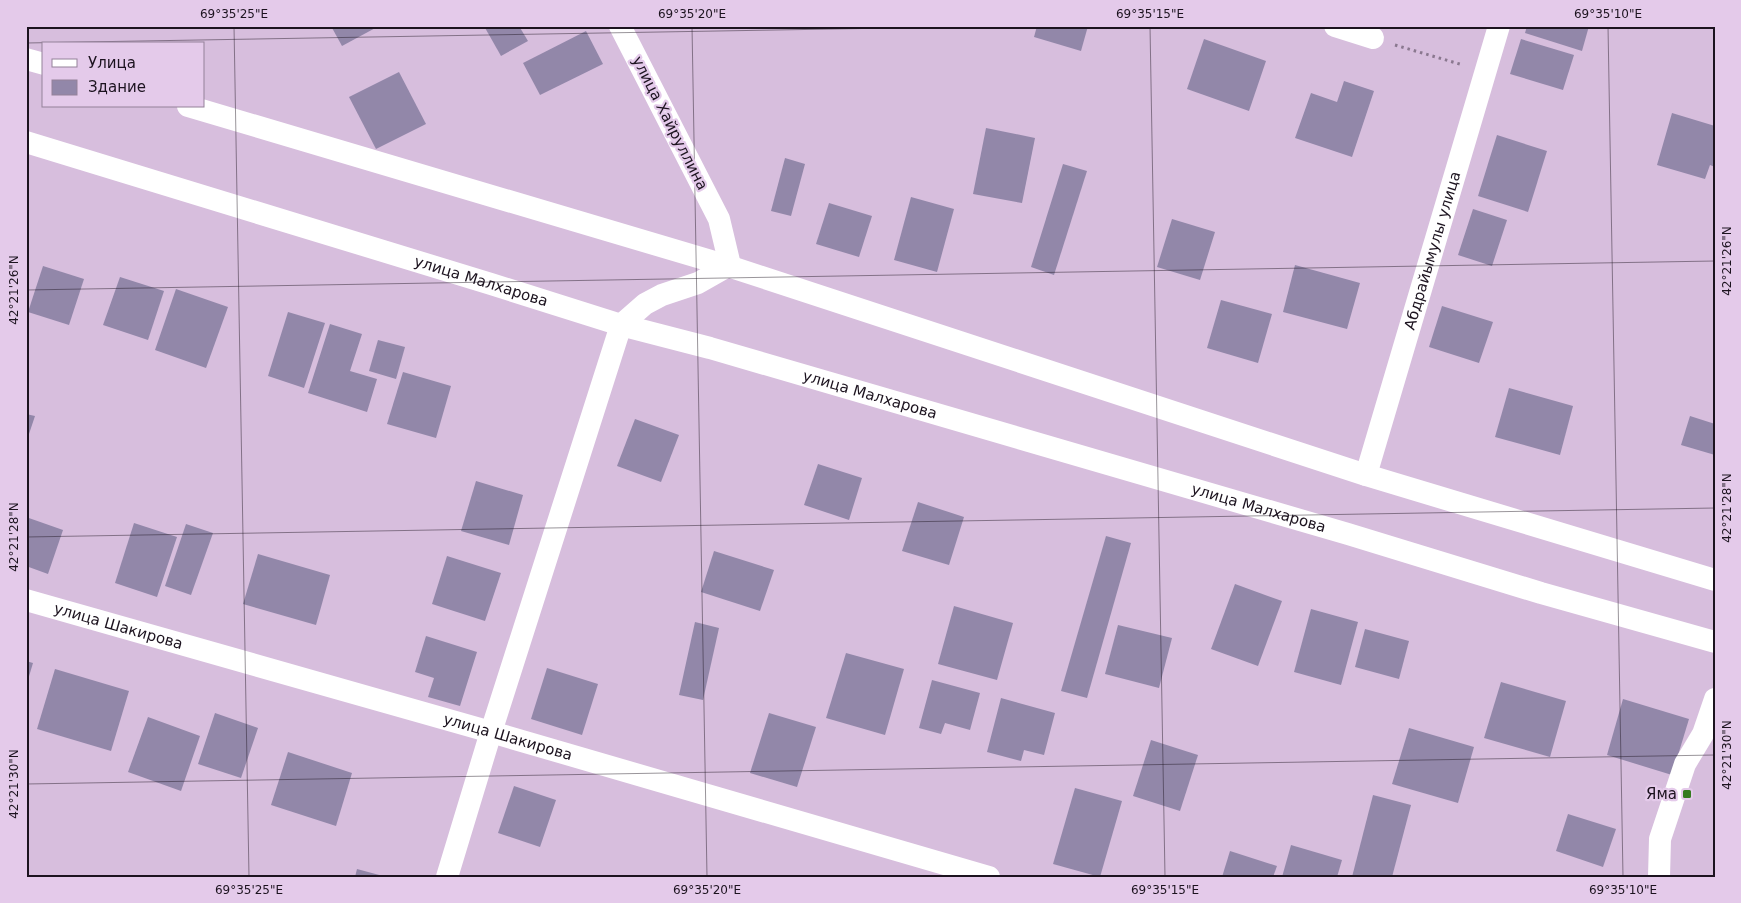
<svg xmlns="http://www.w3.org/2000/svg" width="1741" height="903" viewBox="0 0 1741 903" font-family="'DejaVu Sans',sans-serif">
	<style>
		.building { fill: #9287a9 }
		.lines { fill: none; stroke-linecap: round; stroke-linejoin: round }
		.path { stroke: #8a788f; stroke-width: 3; stroke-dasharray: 2.5 4; stroke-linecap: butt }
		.minor { stroke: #fff; stroke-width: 22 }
		.ticks { fill: none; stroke: #1c131f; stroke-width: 1; stroke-opacity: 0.45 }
		.poi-dot { fill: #347b1f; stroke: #e4caea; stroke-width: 2 }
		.labels { text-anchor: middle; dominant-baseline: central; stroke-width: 4.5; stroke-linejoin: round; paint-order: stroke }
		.street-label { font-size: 15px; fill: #1c131f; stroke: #e4caea }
		.poi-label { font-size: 15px; fill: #1c131f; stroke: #e4caea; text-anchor: end }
		.neatline { fill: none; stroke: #1c131f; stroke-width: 2 }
		.ticks-label { font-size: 12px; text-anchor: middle; fill: #1c131f }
	</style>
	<rect width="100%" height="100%" fill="#d7bedd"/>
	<g class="building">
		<polygon points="331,26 379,26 342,46"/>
		<polygon points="484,26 519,26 528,41 501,56"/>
		<polygon points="1037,26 1088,26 1081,51 1034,37"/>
		<polygon points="1527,26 1589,26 1582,51 1525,33"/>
		<polygon points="586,31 603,64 540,95 523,63"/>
		<polygon points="1204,39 1266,61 1249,111 1187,89"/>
		<polygon points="1521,39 1574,55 1563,90 1510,74"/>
		<polygon points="399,72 426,124 376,149 349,97"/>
		<polygon points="1344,81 1374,91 1352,157 1295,138 1311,93 1337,102"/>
		<polygon points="1672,113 1715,126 1715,167 1710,165 1705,179 1657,165"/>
		<polygon points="986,128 1035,138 1022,203 973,194"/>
		<polygon points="1497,135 1547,151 1528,212 1478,196"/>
		<polygon points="785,158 805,164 791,216 771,211"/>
		<polygon points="1063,164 1087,171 1054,275 1031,267"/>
		<polygon points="911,197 954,209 937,272 894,260"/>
		<polygon points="829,203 872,216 859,257 816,244"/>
		<polygon points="1473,209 1507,220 1492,266 1458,255"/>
		<polygon points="1172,219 1215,232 1200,280 1157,267"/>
		<polygon points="1295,265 1360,283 1347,329 1283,312"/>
		<polygon points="43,266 84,279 69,325 28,312"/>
		<polygon points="120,277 164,291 148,340 103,325"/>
		<polygon points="176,289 228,307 206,368 155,350"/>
		<polygon points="1221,300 1272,314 1258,363 1207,348"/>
		<polygon points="1442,306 1493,322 1479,363 1429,347"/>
		<polygon points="288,312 325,323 304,388 268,376"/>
		<polygon points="330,324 362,334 350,371 377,379 367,412 308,393"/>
		<polygon points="378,340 405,347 396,379 369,371"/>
		<polygon points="403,372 451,386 436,438 387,424"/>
		<polygon points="1509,388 1573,406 1560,455 1495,437"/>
		<polygon points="26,414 35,416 27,440 26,440"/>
		<polygon points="1690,416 1715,424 1715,455 1681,445"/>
		<polygon points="635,419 679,435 661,482 617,466"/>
		<polygon points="818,464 862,478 849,520 804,505"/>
		<polygon points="476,481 523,495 509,545 461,531"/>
		<polygon points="918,502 964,517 949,565 902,551"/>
		<polygon points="26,517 63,530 48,574 26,566"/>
		<polygon points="134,523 177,537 157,597 115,583"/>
		<polygon points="186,524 213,533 191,595 165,586"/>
		<polygon points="1106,536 1131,543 1087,698 1061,691"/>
		<polygon points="714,551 774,570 760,611 701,592"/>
		<polygon points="258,554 330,575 316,625 243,604"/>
		<polygon points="447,556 501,573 485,621 432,604"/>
		<polygon points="1235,584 1282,601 1258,666 1211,649"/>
		<polygon points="954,606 1013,623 997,680 938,664"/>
		<polygon points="1311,609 1358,622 1341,685 1294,672"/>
		<polygon points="695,622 719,628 703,700 679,695"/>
		<polygon points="1118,625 1172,638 1159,688 1105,674"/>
		<polygon points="1365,629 1409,641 1399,679 1355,667"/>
		<polygon points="426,636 477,652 460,706 428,697 434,678 415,672"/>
		<polygon points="846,653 904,669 885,735 826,718"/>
		<polygon points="26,661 33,663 27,683 26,683"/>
		<polygon points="547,668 598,684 582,735 531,719"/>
		<polygon points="55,669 129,691 111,751 37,729"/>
		<polygon points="932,680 980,693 970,730 945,723 941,734 919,728"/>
		<polygon points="1501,682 1566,701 1550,757 1484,738"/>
		<polygon points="1001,698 1055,713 1044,755 1024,750 1021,761 987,752"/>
		<polygon points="1623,699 1689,719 1672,775 1607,755"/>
		<polygon points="215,713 258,728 241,778 198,764"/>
		<polygon points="769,713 816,727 797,787 750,773"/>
		<polygon points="148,717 200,736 181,791 128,772"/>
		<polygon points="1409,728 1474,747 1458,803 1392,784"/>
		<polygon points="1151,740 1198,755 1180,811 1133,796"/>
		<polygon points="288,752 352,773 336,826 271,805"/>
		<polygon points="514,786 556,800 540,847 498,833"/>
		<polygon points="1075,788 1122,801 1100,877 1053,864"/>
		<polygon points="1373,795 1411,805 1392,877 1352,877"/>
		<polygon points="1568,814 1616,829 1603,867 1556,851"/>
		<polygon points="1291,845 1342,860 1337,877 1282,877"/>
		<polygon points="1230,851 1277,866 1273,877 1222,877"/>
		<polygon points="357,869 383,876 383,877 355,877"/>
	</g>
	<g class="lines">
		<polyline class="path" points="1395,45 1463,65"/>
		<g class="minor">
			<polyline points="1335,26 1373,38"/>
			<polyline points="26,59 44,64"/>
			<polyline points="188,106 728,266 1366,475 1715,580"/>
			<path id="s1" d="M26,142L491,284L621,325L710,348L1348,534L1541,593L1715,642"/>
			<path id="s2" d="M1366,475L1499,26"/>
			<path id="s3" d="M26,600L491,732L989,877"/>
			<polyline points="447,877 491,732 621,325 645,304 662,295 698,283 728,266 729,261 719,219 620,26"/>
			<polyline points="1659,877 1660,839 1685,764 1703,734 1715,699"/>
		</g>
	</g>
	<path class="ticks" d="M234,26L249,877M692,26L707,877M1150,26L1165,877M1608,26L1623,877M26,43L1006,26M26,290L1715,261M26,537L1715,508M26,784L1715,755"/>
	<rect class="poi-dot" x="1682" y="789" width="10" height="10" rx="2.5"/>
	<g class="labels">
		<g class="street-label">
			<text transform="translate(670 123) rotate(63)">улица Хайруллина</text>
			<text stroke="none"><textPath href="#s2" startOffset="234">Абдрайымулы улица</textPath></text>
			<text stroke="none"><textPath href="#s1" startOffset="476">улица Малхарова</textPath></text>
			<text stroke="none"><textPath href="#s1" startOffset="881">улица Малхарова</textPath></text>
			<text stroke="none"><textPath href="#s1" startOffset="1286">улица Малхарова</textPath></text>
			<text stroke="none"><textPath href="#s3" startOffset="96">улица Шакирова</textPath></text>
			<text stroke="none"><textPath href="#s3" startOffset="501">улица Шакирова</textPath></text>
		</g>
		<g class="poi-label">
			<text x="1677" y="794">Яма</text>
		</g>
	</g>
	<rect width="1741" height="903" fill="none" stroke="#e4caea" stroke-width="55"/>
	<rect x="42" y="42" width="162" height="65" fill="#e4caea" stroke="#948199"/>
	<rect x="52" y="59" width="25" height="8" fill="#ffffff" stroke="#948199"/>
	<text x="88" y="68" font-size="15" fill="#1c131f">Улица</text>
	<rect x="52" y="80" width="25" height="15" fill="#9287a9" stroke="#948199"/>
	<text x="88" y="92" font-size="15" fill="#1c131f">Здание</text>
	<rect x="28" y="28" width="1686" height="848" class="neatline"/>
	<g class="ticks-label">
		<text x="234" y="18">69°35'25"E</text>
		<text x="692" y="18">69°35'20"E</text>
		<text x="1150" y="18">69°35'15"E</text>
		<text x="1608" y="18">69°35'10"E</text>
		<text transform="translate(1727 261) rotate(-90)" y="4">42°21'26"N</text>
		<text transform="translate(14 290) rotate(-90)" y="4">42°21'26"N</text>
		<text transform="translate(1727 508) rotate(-90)" y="4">42°21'28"N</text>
		<text transform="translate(14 537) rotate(-90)" y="4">42°21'28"N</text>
		<text transform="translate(1727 755) rotate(-90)" y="4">42°21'30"N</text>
		<text transform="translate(14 784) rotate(-90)" y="4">42°21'30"N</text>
		<text x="249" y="894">69°35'25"E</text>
		<text x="707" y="894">69°35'20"E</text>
		<text x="1165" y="894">69°35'15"E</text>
		<text x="1623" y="894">69°35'10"E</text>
	</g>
</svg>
